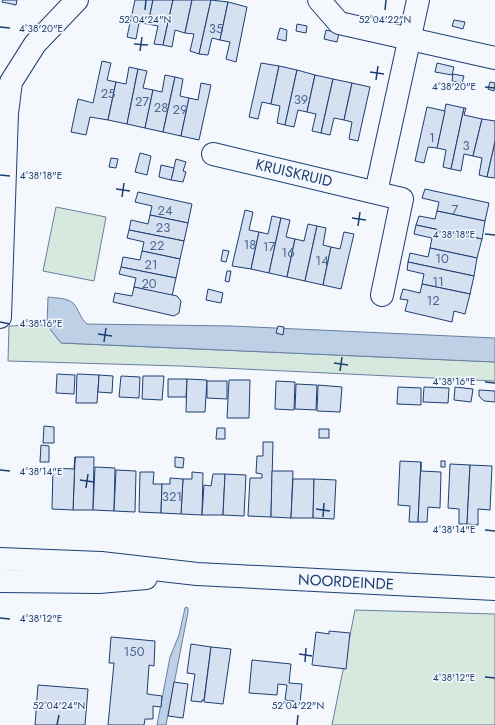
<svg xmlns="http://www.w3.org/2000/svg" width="495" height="725" viewBox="0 0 495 725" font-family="Jost,sans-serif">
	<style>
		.green { fill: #d7e8df; stroke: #687fa3 }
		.water { fill: #bed0e5; stroke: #687fa3 }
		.building { fill: #d5e0f0; stroke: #1d3f73 }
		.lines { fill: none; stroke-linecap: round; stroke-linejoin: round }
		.minor-casing { stroke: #1d3f73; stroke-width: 24 }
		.tertiary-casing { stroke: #1d3f73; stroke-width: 24 }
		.secondary-casing { stroke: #1d3f73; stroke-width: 24 }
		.minor { stroke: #f4f7fb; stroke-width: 22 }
		.tertiary { stroke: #f4f7fb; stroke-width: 22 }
		.secondary { stroke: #f4f7fb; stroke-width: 22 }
		.ticks { fill: none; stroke: #1d3f73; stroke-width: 1.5 }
		.labels { text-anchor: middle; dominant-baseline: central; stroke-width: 3; stroke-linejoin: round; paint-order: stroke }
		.number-label { font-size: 13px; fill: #4b6792 }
		.street-label { font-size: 15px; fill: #1d3f73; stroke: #f4f7fb }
		.ticks-label { font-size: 10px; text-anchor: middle; fill: #1d3f73; stroke: #f4f7fb; stroke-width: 3; stroke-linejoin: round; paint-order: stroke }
	</style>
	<rect width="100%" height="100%" fill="#f4f7fb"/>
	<g class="green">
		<polygon points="56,207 106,217 94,281 43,271"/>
		<polygon points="47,325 61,343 495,362 495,381 180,366 8,361 9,326"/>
		<polygon points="355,610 495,614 495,725 332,725"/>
	</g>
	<g class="water">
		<path d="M48,297C56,298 69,298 74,304C79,310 80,318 87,324L231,326L495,338V362L61,343L47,325Z"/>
		<polygon points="186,607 188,608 188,612 166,725 157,725 170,657 179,635 185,608"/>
	</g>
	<g class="building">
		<polygon points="3,0 17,0 16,5 2,2"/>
		<polygon points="135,0 153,0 148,24 139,23 136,39 127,37"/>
		<polygon points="153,0 173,0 163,45 154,44 158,26 148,24"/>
		<polygon points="173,0 192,0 185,33 175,30 172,47 163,45"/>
		<polygon points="192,0 211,0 199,54 190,51 194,34 185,33"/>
		<polygon points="211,0 228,2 220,40 212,38 208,55 199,54"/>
		<polygon points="228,2 247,7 236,62 226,59 230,42 220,40"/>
		<polygon points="454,20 465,22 463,29 452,26"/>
		<polygon points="297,24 307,26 306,33 296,31"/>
		<polygon points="280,28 287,30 286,41 277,39"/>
		<polygon points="326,30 339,33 337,42 324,39"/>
		<polygon points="102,61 111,63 107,80 116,82 108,120 90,117 86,135 71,132 78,99 93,103"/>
		<polygon points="261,63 279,66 271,104 262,102 258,119 249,117"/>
		<polygon points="437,63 454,67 452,75 435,72"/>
		<polygon points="279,66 297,70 285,125 277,123 280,106 271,104"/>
		<polygon points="129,67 138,69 127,124 108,120 116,82 126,84"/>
		<polygon points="138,69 147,71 143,88 153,90 145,128 127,124"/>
		<polygon points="297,70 315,75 307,112 298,110 294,127 285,125"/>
		<polygon points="453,74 464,76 462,83 452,81"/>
		<polygon points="165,75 175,77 163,132 145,128 153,90 162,92"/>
		<polygon points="315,75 333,79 321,133 312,131 316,114 307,112"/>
		<polygon points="175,77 183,79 180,96 189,98 181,136 163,132"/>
		<polygon points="333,79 352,83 344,120 334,118 330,135 321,133"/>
		<polygon points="490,82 495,83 494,91 488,89"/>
		<polygon points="201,83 211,85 199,140 181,136 189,98 198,100"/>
		<polygon points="352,83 370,87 358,141 349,139 352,122 344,120"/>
		<polygon points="446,104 464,108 451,169 443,167 446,150 437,148"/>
		<polygon points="427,107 445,111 437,148 428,147 424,163 415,161"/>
		<polygon points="464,108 466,108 464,115 482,119 473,156 464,154 461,171 451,169"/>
		<polygon points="482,119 495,121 495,142 487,177 479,175 482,158 473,156"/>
		<polygon points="495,142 495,178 487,177"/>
		<polygon points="140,153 151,156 147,175 135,172"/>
		<polygon points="111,158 118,159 116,168 109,167"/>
		<polygon points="176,159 186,162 183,171 186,172 183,182 171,180"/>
		<polygon points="161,165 174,168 171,180 159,177"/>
		<polygon points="425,189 489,203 485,221 437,211 439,202 422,198"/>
		<polygon points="138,192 192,204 188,223 150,215 152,206 135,202"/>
		<polygon points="245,210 253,212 249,230 259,232 251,269 232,266"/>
		<polygon points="437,211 485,221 482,239 416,225 419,216 435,219"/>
		<polygon points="150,215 188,223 184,241 129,230 131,220 148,224"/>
		<polygon points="272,216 281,218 269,273 251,269 259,232 268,234"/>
		<polygon points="281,218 290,220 286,237 295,239 287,277 269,273"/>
		<polygon points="308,224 317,226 305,281 287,277 295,239 304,241"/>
		<polygon points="416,225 482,239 477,258 430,248 432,238 414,234"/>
		<polygon points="317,226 326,228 323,245 331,247 323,285 305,281"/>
		<polygon points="129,230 184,241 180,259 142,251 144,242 127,238"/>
		<polygon points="344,232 354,234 341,289 323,285 331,247 340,249"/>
		<polygon points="430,248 477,258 474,276 408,262 410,253 428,257"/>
		<polygon points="223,250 229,251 226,262 221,261"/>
		<polygon points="142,251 180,259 176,278 121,267 123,257 140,260"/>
		<polygon points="408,262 474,276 470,294 422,284 424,274 407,270"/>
		<polygon points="121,267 176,278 172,296 134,287 136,278 119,274"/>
		<polygon points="227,271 231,271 229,282 225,281"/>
		<polygon points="422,284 470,294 465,314 454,311 452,322 405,311 408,300 400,299 403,289 420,293"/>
		<polygon points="134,287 177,296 181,301 179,313 174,316 113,302 115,293 132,296"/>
		<polygon points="208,289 223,293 221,303 206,300"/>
		<polygon points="278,326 284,327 283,335 276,333"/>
		<polygon points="57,374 75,375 74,394 56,393"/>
		<polygon points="77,374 99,375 97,403 76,403"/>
		<polygon points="99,375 113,376 112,393 98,392"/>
		<polygon points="121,376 140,377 139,398 119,397"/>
		<polygon points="143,376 164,376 162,400 142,399"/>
		<polygon points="168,379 187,379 186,397 168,397"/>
		<polygon points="187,379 207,380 205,412 186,412"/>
		<polygon points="229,380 250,380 249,418 227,418"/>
		<polygon points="207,381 227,381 227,399 207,398"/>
		<polygon points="276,381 295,382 294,410 275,409"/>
		<polygon points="296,384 317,385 316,410 295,409"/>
		<polygon points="318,385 342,387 340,412 317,411"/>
		<polygon points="398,387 421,388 421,405 397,404"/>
		<polygon points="424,387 449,388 448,403 423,402"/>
		<polygon points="455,387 473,389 471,402 454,400"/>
		<polygon points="479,390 495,391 495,402 484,401 479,396"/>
		<polygon points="44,426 54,427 54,443 43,443"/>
		<polygon points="217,428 225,428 225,439 216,439"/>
		<rect x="319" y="429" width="10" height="9"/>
		<polygon points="263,442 273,442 271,517 248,516 250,478 262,478 262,474 256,473 257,456 263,456"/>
		<polygon points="41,445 49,446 49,462 40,462"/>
		<polygon points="75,457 94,457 93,510 73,510"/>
		<polygon points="75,457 73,510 52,509 53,468 74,469"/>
		<polygon points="175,457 184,458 183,468 175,467"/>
		<polygon points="400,461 421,462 418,522 409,522 410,506 398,505"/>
		<rect x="441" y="461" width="4" height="6"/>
		<polygon points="421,462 421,471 441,472 440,508 428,507 427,522 418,522"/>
		<polygon points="450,464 470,465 467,524 459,524 459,509 448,508"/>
		<polygon points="470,465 492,466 490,510 478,509 478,525 467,524"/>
		<polygon points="95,467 115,468 114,511 93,510"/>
		<polygon points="116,470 136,471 135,512 114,511"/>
		<polygon points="272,471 293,471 291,518 271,517"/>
		<polygon points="140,472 154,472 153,484 162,484 161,513 139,512"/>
		<polygon points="192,472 203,473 202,515 181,514 183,479 192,479"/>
		<polygon points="213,474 225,474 223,515 202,515 204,485 211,486"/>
		<polygon points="225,474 246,475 244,516 223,515"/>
		<polygon points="170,478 183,479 181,514 161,513 162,484 170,484"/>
		<polygon points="293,479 314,479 313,518 291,518"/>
		<polygon points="314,479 336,480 334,519 313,518"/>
		<polygon points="329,631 350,633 346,669 312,665 316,632 329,634"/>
		<polygon points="111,637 155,641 154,666 149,665 147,694 162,696 161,707 153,706 153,719 145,719 144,725 108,725 114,663 109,663"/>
		<polygon points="191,644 211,647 204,700 202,700 202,702 191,701 195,674 187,673"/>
		<polygon points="211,647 231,649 223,704 204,702"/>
		<polygon points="252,660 291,664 289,683 302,684 300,702 285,700 287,685 278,684 277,695 249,693"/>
		<polygon points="174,682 188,684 183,718 168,716"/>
		<polygon points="38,685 88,689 85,725 35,725"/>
	</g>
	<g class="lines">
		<defs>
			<g id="minor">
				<polyline points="319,0 339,23 495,58"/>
				<polyline points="213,154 402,199 382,295"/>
				<polyline points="376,192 418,0"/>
			</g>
			<polyline id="tertiary" points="0,317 7,113 11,82 35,44 77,0"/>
			<g id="secondary">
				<polyline points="0,559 101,563 197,574 495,589"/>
				<polyline points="0,581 99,582 146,578"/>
			</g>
		</defs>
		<use href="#minor" class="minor-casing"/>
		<use href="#tertiary" class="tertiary-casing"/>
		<use href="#secondary" class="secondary-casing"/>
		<use href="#minor" class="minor"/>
		<use href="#tertiary" class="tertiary"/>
		<use href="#secondary" class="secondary"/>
	</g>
	<path class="ticks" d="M145,10L146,0M385,10L386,0M0,27L10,28M134,44L148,45M140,51L142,37M370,72L384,74M376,80L378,66M485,87L495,88M0,175L10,176M116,189L130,191M122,197L124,183M352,218L366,220M358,226L360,212M485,234L495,235M0,322L10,324M98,334L112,336M104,342L106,328M334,363L348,365M340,371L342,357M485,382L495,383M0,470L10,471M80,480L94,482M86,488L88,474M316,509L330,511M323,517L324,503M485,530L495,531M0,618L10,619M299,654L312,656M305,662L306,648M485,677L495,678M57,725L59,715M297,725L298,715"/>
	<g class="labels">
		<g class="number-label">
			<text x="216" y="28">35</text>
			<text x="108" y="93">25</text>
			<text x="301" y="99">39</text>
			<text x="142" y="101">27</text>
			<text x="161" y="107">28</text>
			<text x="180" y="109">29</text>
			<text x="432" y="137">1</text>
			<text x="466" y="145">3</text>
			<text x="455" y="209">7</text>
			<text x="165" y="210">24</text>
			<text x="163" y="227">23</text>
			<text x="250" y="244">18</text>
			<text x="157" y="245">22</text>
			<text x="269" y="246">17</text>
			<text x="288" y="252">16</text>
			<text x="442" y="258">10</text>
			<text x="322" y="260">14</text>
			<text x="151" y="264">21</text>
			<text x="438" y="281">11</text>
			<text x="149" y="283">20</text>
			<text x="433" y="300">12</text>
			<text x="172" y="496">321</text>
			<text x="134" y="651">150</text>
		</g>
		<g class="street-label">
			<text transform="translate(294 173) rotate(13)">KRUISKRUID</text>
			<text transform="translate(346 582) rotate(3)">NOORDEINDE</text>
		</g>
	</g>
	<g class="ticks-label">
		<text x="145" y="23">52°04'24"N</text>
		<text x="385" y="23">52°04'22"N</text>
		<text x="41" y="32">4°38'20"E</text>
		<text x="454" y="90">4°38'20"E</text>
		<text x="41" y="179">4°38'18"E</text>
		<text x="454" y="238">4°38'18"E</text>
		<text x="41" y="327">4°38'16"E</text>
		<text x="454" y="385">4°38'16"E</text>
		<text x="41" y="475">4°38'14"E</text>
		<text x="454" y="533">4°38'14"E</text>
		<text x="41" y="622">4°38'12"E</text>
		<text x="454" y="681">4°38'12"E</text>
		<text x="59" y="709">52°04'24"N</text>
		<text x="298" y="709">52°04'22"N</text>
	</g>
</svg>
